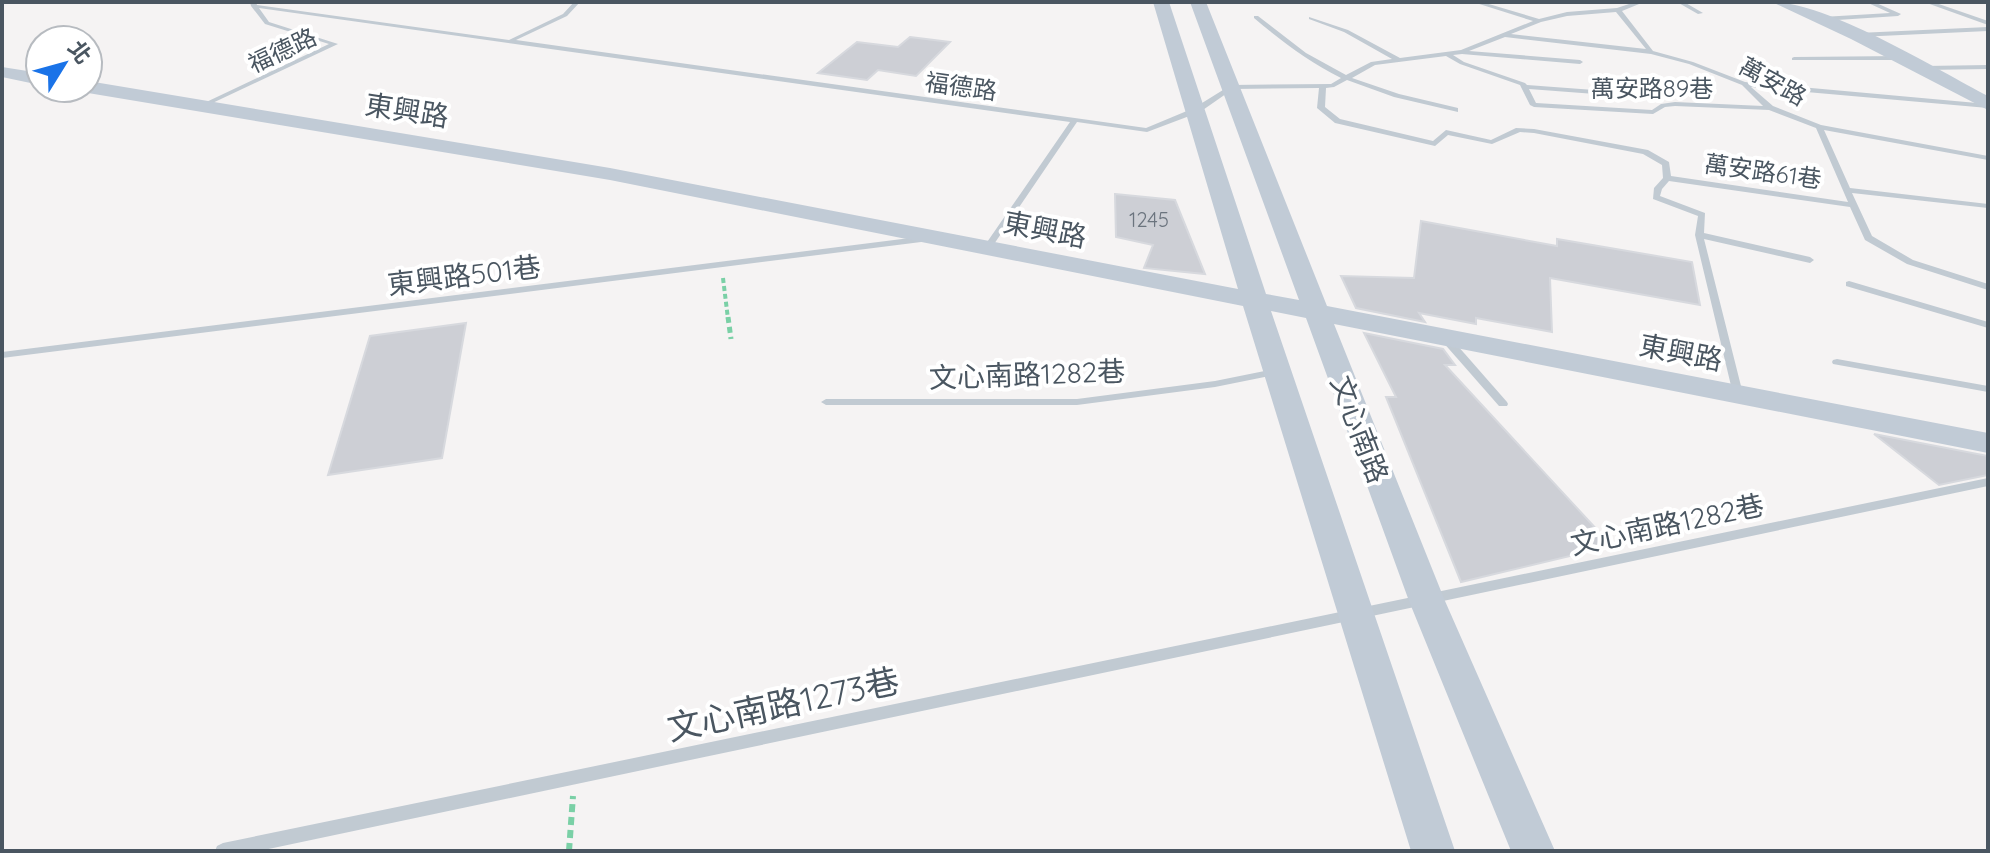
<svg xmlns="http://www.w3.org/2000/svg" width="1990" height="853" viewBox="0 0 1990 853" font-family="Quicksand,'Noto Sans TC',sans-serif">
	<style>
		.building { fill: #cdcfd5; stroke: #d7d9de; stroke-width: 2 }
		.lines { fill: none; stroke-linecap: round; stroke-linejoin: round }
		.path-far2 { stroke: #7ad0a6; stroke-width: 4; stroke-dasharray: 5 3; stroke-linecap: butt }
		.path-far1 { stroke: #7ad0a6; stroke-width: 5; stroke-dasharray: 6 4; stroke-linecap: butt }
		.path { stroke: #7ad0a6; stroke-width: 6; stroke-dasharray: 8 5; stroke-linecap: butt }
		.lane { fill: #c1cad2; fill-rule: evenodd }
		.secondary { fill: #c1cbd6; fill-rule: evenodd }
		.labels { text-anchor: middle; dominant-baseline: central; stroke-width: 8; stroke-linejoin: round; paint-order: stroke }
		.far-number-label { font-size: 20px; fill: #6b747e }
		.far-street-label { font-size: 24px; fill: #4a5661; stroke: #fff }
		.street-label { font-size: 28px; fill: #4a5661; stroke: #fff }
		.near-street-label { font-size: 34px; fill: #4a5661; stroke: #fff }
	</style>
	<rect width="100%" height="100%" fill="#f5f3f3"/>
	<g class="building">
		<polygon points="910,37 950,42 916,76 878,70 867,80 818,73 857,42 898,47"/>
		<polygon points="1115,194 1175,200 1205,274 1144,268 1153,245 1116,237"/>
		<polygon points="1421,221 1557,246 1557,239 1692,262 1700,305 1550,278 1552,332 1476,318 1476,324 1419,313 1425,322 1356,308 1341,276 1414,278"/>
		<polygon points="466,323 442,458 328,475 370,336"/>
		<polygon points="1364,333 1443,349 1455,365 1445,365 1612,546 1461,582 1386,397 1396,397"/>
		<polygon points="1874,434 1988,456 1988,475 1939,485"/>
	</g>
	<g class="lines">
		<polyline class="path-far2" points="723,278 728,319"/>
		<polyline class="path-far1" points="728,317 731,339"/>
		<polyline class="path" points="569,851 573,796"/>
		<g class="lane">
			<path d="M250,2H256L257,5L509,40L563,14L574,2H580L567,16L516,40L1146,128L1194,108L1231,85L1331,84L1341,78C1309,62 1281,41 1254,18V16H1258L1306,53L1346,75L1371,62L1392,59L1344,32L1309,19V17L1348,30L1400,58L1461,50L1533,21L1473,2H1482L1539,19L1567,12L1617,8L1635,2H1644L1622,11L1653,51L1693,62L1745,82L1988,104V108L1751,87L1773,106L1821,125L1988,156V160L1824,130L1850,188L1988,204V208L1852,193L1872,236L1913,260L1988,284V290L1907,264L1865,240L1850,207L1669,181L1662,189L1660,196L1705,213L1704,233L1810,257L1814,260L1810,263L1704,239L1743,394L1738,397L1733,394L1695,235L1698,216L1653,199L1654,188L1663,178L1662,165L1643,154L1534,133L1520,132L1492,144L1448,135L1435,146L1335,123L1317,108L1319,88L1233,89L1200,112L1147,132L1077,122L990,250L987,251L983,248L1070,122L259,8L269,22L338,44L204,107H200V105L329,44L265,24L251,6ZM1616,12L1646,49L1511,34L1541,22L1567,16ZM1505,37L1651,54L1689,64L1742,85L1763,106L1675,102L1661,104L1652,110L1536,103L1529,89L1648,98L1651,96L1648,94L1527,85L1525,83L1464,62L1453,55L1462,54L1580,64L1583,62L1580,60L1469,51ZM1446,56L1460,64L1520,85L1530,105L1534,107L1653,114L1665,107L1675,106L1769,110L1816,128L1848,202L1671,176L1669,162L1648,150L1534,129L1516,128L1491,140L1446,130L1433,141L1340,119L1325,107L1326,88L1334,87L1347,80L1394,97L1458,112V108L1399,94L1352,78L1375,65Z"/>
			<polygon points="1677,2 1684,2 1703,13 1698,14"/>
			<polygon points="1866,2 1874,2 1901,14 1898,16 1822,21 1819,19 1822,17 1890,13"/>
			<polygon points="1924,2 1933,2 1988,21 1988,25"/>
			<polygon points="1988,27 1988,31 1858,37 1855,35 1858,33"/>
			<polygon points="1794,57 1902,56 1905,58 1902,60 1792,60 1792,58"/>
			<polygon points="1988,65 1988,69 1925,70 1922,68 1925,66"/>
			<polygon points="926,236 929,237 929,241 2,358 2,352"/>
			<polygon points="1849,281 1988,322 1988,328 1846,286 1846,282"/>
			<polygon points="1446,336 1450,337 1507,402 1508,404 1507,406 1499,406 1442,341 1441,339"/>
			<polygon points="1837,359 1988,386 1988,392 1833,364 1832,362 1833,360"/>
			<polygon points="1275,369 1280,372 1279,374 1215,387 1077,405 826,405 821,402 826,399 1077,399 1215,381"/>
			<polygon points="1988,478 1988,486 259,851 215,851 217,846 223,843"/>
		</g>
		<g class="secondary">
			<polygon points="1153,2 1169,2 1266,294 1299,300 1190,2 1206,2 1327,306 1988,433 1988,453 1334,324 1445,601 1555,851 1511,851 1409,601 1306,318 1271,311 1455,851 1411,851 1243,306 610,180 88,93 79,88 88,88 88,81 610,168 1238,289"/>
			<path d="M1772,2C1827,2 1936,69 1988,96V110L1851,39Z"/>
			<polygon points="2,67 40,73 40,85 2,77"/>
		</g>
	</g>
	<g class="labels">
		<g class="far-number-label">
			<text x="1149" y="219">1245</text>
		</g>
		<g class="far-street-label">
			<text transform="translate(282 50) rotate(-25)">福德路</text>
			<text transform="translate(1773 81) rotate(29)">萬安路</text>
			<text transform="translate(961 86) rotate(8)">福德路</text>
			<text x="1652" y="88">萬安路89巷</text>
			<text transform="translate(1763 171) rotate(8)">萬安路61巷</text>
		</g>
		<g class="street-label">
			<text transform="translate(407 110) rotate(9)">東興路</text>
			<text transform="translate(1045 229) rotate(11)">東興路</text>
			<text transform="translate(464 275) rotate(-7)">東興路501巷</text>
			<text transform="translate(1681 352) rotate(11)">東興路</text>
			<text transform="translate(1027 374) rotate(-2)">文心南路1282巷</text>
			<text transform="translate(1360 429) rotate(69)">文心南路</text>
			<text transform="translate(1667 524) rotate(-12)">文心南路1282巷</text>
		</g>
		<g class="near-street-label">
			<text transform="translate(783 704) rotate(-12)">文心南路1273巷</text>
		</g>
	</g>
	<rect width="1990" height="853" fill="none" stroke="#4a5661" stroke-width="8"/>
	<g transform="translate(64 64) rotate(53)"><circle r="38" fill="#ffffff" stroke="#b7bbc0" stroke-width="2"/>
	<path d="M0-6L14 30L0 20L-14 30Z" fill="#1a73e8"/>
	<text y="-12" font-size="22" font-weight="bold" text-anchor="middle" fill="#4a5661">北</text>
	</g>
</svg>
